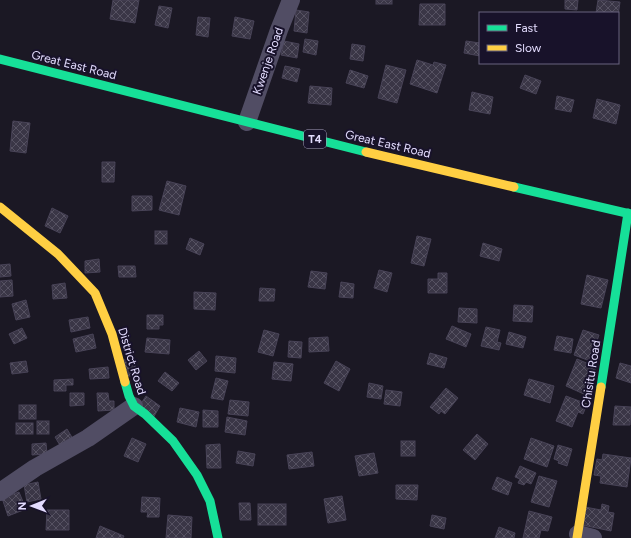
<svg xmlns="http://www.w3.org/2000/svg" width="631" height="538" viewBox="0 0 631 538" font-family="Figtree,sans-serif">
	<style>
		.building { fill: url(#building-cross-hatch); stroke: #484357 }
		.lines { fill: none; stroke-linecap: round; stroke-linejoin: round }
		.street { stroke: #514d64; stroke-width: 18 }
		.fast { stroke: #16e098; stroke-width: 9 }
		.slow { stroke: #ffcf43; stroke-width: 9 }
		.labels { text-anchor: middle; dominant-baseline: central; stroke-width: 4; stroke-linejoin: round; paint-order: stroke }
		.shield { fill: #18122a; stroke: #a69fbe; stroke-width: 1 }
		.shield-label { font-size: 11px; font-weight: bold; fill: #e3dcfe }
		.street-label { font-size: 12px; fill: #e3dcfe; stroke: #18122a }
	</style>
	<defs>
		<pattern id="building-cross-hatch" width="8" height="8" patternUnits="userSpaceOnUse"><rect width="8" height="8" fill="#3a3646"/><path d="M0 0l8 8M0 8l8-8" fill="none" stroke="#565262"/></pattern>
	</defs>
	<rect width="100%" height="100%" fill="#1b1824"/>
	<g class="building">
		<polygon points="113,0 139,0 135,23 110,19"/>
		<rect x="376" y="0" width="16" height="4"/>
		<polygon points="565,0 578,0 577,10 565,9"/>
		<polygon points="598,0 620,2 618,16 618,13 596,13"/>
		<polygon points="420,4 445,4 445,25 419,25"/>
		<polygon points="159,6 172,8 168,28 155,25"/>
		<polygon points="296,10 309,12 307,33 294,31"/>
		<polygon points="198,17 210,18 208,37 196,35"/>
		<polygon points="235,17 254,21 250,39 232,36"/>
		<polygon points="305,39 318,41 316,55 303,52"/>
		<polygon points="284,41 299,44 297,58 281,55"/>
		<polygon points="466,41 480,43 480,56 464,53"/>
		<polygon points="352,44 365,46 363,61 350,59"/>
		<polygon points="417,60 433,65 434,62 446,65 437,93 410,84"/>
		<polygon points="386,65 406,70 397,103 378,98"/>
		<polygon points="285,66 300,69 297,82 282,78"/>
		<polygon points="350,70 368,76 364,88 346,83"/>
		<polygon points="525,75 541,81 536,94 520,88"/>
		<polygon points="310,86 332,88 331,105 308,103"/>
		<polygon points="472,92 493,97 490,114 469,110"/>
		<polygon points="557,96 574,100 571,112 555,109"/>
		<polygon points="597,99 620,105 616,124 593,118"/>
		<polygon points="13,121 30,123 26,153 10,151"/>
		<polygon points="102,162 115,162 114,182 102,182"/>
		<polygon points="167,181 186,186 179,215 159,210"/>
		<polygon points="132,196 152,196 152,210 132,211"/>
		<polygon points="52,208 68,216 60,233 45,226"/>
		<rect x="155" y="231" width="12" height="13"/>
		<polygon points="417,236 431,239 424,266 411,263"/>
		<polygon points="190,238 204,244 200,255 186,249"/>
		<polygon points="483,243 502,249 499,261 480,256"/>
		<polygon points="99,259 100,272 85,273 85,261"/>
		<polygon points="10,264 11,276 0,277 0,265"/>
		<polygon points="118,266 135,266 136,277 119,277"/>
		<polygon points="379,270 392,273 387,292 374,288"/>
		<polygon points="311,271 327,273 325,289 308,287"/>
		<polygon points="438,273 447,273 447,293 428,293 428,279 438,279"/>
		<polygon points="587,275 608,280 601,308 581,304"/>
		<polygon points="12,280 13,296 0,297 0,281"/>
		<polygon points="341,282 354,284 353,298 339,297"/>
		<polygon points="65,283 67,298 53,299 52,285"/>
		<polygon points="260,288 275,289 274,301 259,301"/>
		<polygon points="194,292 216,293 215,310 194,309"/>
		<polygon points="26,300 30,317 16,320 12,304"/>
		<polygon points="514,305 533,306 532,322 513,321"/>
		<polygon points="459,308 477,309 477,323 458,322"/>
		<polygon points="147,315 163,315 163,325 159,325 159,329 147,329"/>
		<polygon points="88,317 90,328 71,332 69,320"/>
		<polygon points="452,326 471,334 466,347 446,339"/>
		<polygon points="486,327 500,330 497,342 501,343 499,350 481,346"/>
		<polygon points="22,328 27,338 14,344 9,334"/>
		<polygon points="264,330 279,334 273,356 258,352"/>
		<polygon points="583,330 599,335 590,361 574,355"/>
		<polygon points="509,332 526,337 523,348 506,344"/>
		<polygon points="93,334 96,348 76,352 73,339"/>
		<polygon points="557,336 573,339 571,353 554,350"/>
		<polygon points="328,337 329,351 309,352 309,338"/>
		<polygon points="147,338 170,340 169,354 145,352"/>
		<polygon points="289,341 302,342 301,358 288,357"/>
		<polygon points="199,351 207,361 196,370 188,360"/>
		<polygon points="430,353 447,358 444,368 427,364"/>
		<polygon points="216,356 236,358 235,373 215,371"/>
		<polygon points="135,359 136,376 124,376 123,360"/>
		<polygon points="577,359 596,367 591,379 588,377 585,383 590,385 586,395 566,386"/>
		<polygon points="26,361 28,372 12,374 10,363"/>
		<polygon points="336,361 350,369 339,391 324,383"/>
		<polygon points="274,362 293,364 291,381 272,379"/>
		<polygon points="620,363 631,366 631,383 616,378"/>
		<polygon points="108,367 109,378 90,379 89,369"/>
		<polygon points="165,372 179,383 172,391 158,381"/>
		<polygon points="216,378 228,381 223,400 211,398"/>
		<polygon points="73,379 73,385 66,385 66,391 54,391 54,380"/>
		<polygon points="529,379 554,386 550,403 524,395"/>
		<polygon points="369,383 383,386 381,399 367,397"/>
		<polygon points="446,388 458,398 445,414 441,411 439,414 430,407"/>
		<polygon points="386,390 402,392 400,406 384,404"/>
		<polygon points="70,393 84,393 84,405 70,406"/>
		<polygon points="97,393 108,393 109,401 114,401 114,410 98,411"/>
		<polygon points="146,396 160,406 153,418 138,408"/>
		<polygon points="566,396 587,404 583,414 578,412 572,427 556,421"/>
		<polygon points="230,400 249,402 248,416 228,414"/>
		<rect x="19" y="405" width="17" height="14"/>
		<polygon points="615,406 631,407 630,425 613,425"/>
		<polygon points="180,408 199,412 196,427 177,422"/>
		<polygon points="203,410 218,411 218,427 203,427"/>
		<polygon points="227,417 247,421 245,435 225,432"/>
		<rect x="37" y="421" width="12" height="13"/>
		<rect x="16" y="423" width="17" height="11"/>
		<polygon points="67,429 73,439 61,447 55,437"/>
		<polygon points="477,434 488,444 475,460 463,450"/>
		<polygon points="132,438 146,444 138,462 124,456"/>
		<polygon points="531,438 554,446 547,467 524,459"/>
		<rect x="401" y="441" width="14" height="15"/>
		<polygon points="46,443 47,454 32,455 32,444"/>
		<polygon points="220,444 221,468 207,468 206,445"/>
		<polygon points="558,445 572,449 567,466 558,463 559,461 554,459"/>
		<polygon points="238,451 255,454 253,466 236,463"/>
		<polygon points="312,452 314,466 289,469 287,455"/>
		<polygon points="374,453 378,473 359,476 355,456"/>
		<polygon points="603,454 631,458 627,487 600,483 601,476 594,475 597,459 602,460"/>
		<polygon points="520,466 536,473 531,484 526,482 524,485 518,483 520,479 515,477"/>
		<polygon points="539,476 557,481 549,507 531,502"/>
		<polygon points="497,477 512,483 508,495 492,489"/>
		<polygon points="38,482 41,499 27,502 24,485"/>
		<polygon points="396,485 418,485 417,500 396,499"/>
		<polygon points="19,492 26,509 8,516 2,498"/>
		<polygon points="342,496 346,520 328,523 324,499"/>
		<polygon points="142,497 160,498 159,517 147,517 148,512 141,512"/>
		<polygon points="239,503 250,503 251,520 240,520"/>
		<rect x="258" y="504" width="28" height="21"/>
		<polygon points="602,504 609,506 608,512 614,513 611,531 582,525 585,507 601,510"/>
		<polygon points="47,510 69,510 69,530 46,530"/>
		<polygon points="529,511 552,517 548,531 541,530 539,538 523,538"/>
		<polygon points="168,515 192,517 191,538 166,538"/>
		<polygon points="432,515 446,518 444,529 430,526"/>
		<polygon points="100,526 124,536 123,538 96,538"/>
		<polygon points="499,527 515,533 514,538 495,538"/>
	</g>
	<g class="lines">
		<g class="street">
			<polyline points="247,122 279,30 291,0"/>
			<polyline points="0,492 35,468 88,438 134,406"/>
			<polyline points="578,534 593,538"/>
		</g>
		<g class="fast">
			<polyline points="0,59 366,152"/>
			<polyline points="514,187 631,214"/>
			<polyline points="125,382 129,396 134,406 145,414 173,441 197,475 210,501 218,538"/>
			<polyline points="601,387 628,213"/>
		</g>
		<g class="slow">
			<polyline points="366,152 514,187"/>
			<polyline points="0,207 58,254 95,293 112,334 125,382"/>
			<polyline points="577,538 601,387"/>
		</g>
	</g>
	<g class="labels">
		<rect class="shield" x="304" y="130" width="22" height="18" rx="3"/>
		<g class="shield-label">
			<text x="315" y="139">T4</text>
		</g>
		<g class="street-label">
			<text transform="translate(268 61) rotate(-71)">Kwenje Road</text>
			<text transform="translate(74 65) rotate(14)">Great East Road</text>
			<text transform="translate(388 144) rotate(13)">Great East Road</text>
			<text transform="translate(132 361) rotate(73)">District Road</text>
			<text transform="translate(591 374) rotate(-81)">Chisitu Road</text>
		</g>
	</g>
	<rect x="479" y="12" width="140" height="52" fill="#18122a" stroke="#69637f"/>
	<rect x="487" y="25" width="20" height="6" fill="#16e098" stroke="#69637f"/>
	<text x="515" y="32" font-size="12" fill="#e3dcfe">Fast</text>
	<rect x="487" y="45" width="20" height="6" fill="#ffcf43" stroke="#69637f"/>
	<text x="515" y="52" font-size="12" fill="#e3dcfe">Slow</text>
	<g transform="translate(32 506) rotate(269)" stroke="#18122a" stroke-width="3" paint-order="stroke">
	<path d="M0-3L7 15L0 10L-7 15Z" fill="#e3dcfe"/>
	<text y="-6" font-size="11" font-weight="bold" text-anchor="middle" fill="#e3dcfe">N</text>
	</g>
</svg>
